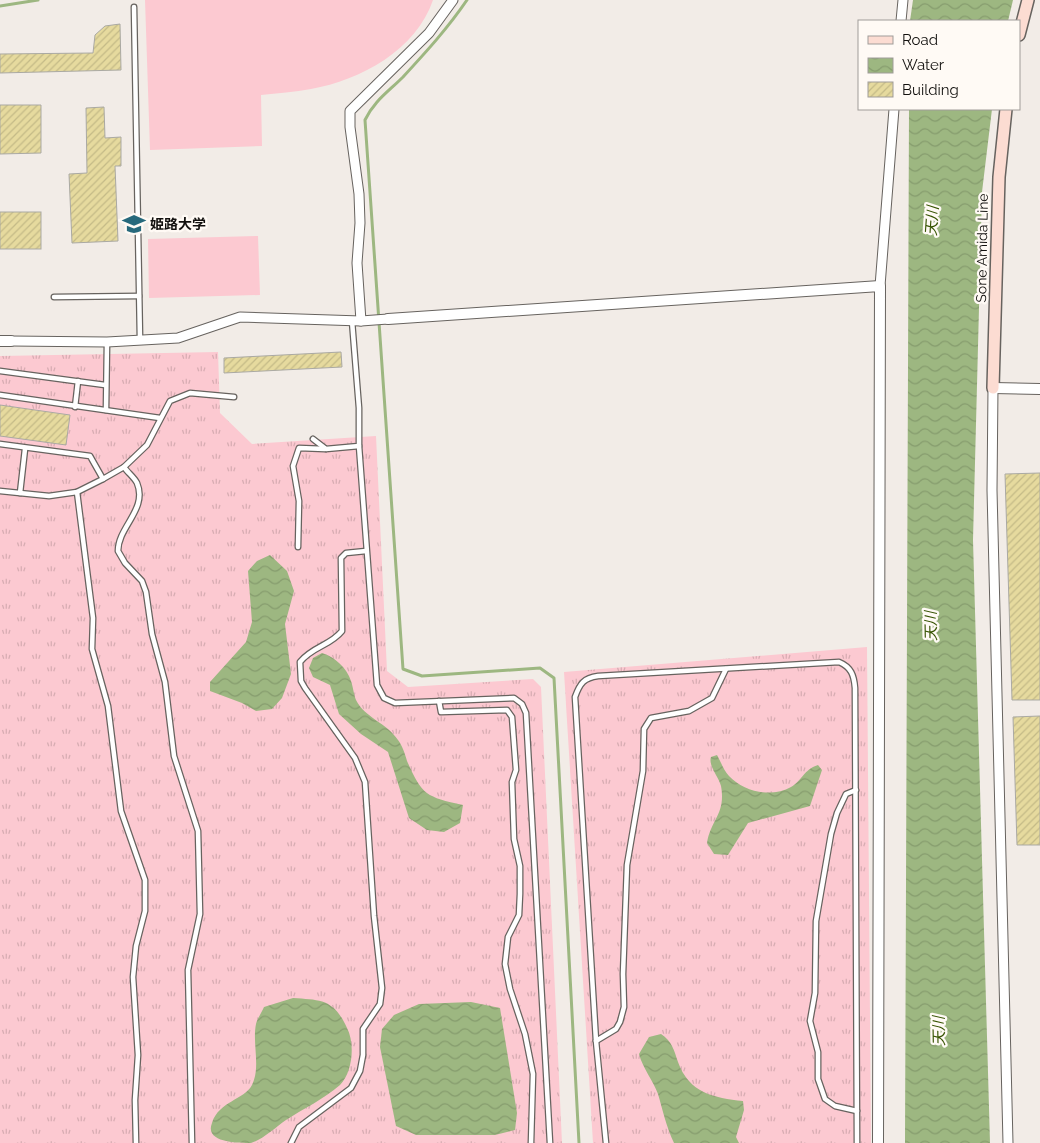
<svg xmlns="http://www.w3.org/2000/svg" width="1040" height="1143" viewBox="0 0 1040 1143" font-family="Raleway,'Noto Sans JP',sans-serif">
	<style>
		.grass { fill: url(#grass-tufts) }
		.garden { fill: #fcc9d1 }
		.water { fill: url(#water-waves) }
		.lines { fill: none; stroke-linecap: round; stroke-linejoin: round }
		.stream { stroke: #9db781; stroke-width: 3 }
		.building { fill: url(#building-hatch); stroke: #aaa9a3 }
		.service-casing { stroke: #67635f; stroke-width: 7 }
		.minor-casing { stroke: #67635f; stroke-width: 11 }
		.tertiary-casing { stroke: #67635f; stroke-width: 12 }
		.secondary-casing { stroke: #67635f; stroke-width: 14 }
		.service { stroke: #fff; stroke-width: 4.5 }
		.minor { stroke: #fff; stroke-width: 9 }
		.tertiary { stroke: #fff; stroke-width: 10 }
		.secondary { stroke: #fcdcd2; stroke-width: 11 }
		.labels { text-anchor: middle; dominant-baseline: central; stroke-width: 4.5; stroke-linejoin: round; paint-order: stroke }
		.poi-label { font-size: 14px; font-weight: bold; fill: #12100e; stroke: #fffaf5; text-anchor: start }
		.street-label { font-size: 14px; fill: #12100e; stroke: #fffaf5 }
		.water-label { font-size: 15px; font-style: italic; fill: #365300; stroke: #fffaf5 }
	</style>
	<defs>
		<pattern id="grass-tufts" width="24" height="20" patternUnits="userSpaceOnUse" patternTransform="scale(1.25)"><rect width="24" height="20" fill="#fcc9d1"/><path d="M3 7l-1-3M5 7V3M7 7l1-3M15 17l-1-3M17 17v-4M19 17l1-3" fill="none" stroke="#d7acb2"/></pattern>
		<pattern id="water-waves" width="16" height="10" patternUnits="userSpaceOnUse" patternTransform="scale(1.25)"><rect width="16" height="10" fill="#9db781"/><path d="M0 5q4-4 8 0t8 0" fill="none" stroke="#869c6e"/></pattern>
		<pattern id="building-hatch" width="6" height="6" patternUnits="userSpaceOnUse" patternTransform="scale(1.25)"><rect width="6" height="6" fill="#e6da9e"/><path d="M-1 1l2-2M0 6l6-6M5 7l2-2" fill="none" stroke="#c4ba87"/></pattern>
	</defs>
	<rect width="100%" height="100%" fill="#f2ece7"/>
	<g class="grass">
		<polygon points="218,352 220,413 252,444 376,436 387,671 408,687 533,679 541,687 562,1143 0,1143 0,356"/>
		<polygon points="867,647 871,1143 593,1143 564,672"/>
	</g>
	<g class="garden">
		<path d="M145,0H433C416,50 361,80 311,89C295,92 277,93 261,95L262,146L150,150Z"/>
		<polygon points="258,236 260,295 149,298 148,239"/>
	</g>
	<g class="water">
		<polygon points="913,0 1013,0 1008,21 910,21"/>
		<polygon points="909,109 992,109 982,192 973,540 990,1143 905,1143"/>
		<polygon points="270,555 287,571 294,591 285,624 291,674 282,698 272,709 256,711 242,703 210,691 210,682 246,642 252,622 248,571 257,561"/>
		<path d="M322,653C335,657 347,668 351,681C353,687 354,695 356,700C365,718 387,723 398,740C402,745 405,754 407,761C422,795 426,797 463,805L460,823L444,832L427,830L409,818L388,752L361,734L339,714L330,685L313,677L309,668L313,658Z"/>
		<path d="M717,755C721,762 724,771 729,776C744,792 772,798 791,787C803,780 803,770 818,765L822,770L810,806L748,823L728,855L714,854L707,843C711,819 726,814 721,786C719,777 708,766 711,757Z"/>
		<path d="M293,998C321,1000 334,999 347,1028C355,1043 353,1072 340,1085C324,1099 303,1109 286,1120C276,1127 262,1140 251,1143C238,1143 204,1143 212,1123C219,1101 244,1100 252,1085C261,1067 252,1043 256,1024C257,1019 262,1012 264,1007Z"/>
		<polygon points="471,1002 500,1008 517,1113 515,1130 495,1135 416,1135 396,1126 380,1047 382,1029 394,1015 419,1004"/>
		<path d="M661,1034C672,1041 674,1050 678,1062C689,1093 714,1098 743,1101L744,1110L736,1137L739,1143H674C666,1126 663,1111 658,1094C653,1080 643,1069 639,1054L649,1037Z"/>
	</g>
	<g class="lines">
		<g class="stream">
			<path d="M467,0C448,28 426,52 403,77C388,92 374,101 365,120L403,669L422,676L540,668L554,678L579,1143"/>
			<polyline points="0,6 38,0"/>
		</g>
	</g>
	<g class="building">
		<polygon points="120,24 121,70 0,73 0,54 93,53 95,35 105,26"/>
		<polygon points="0,105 41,105 41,153 0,154"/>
		<polygon points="104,107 105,138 121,137 121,166 115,166 118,241 72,243 69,174 87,173 86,108"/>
		<rect x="0" y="212" width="41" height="37"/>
		<polygon points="341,352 342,367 224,373 224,358"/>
		<polygon points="0,405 70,415 66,445 0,436"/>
		<polygon points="1040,473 1040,700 1012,700 1005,474"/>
		<polygon points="1040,716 1040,845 1017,845 1013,717"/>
	</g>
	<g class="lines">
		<defs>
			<g id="service">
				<polyline points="134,7 140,340"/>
				<polyline points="54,297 139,296"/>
				<polyline points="0,371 105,385"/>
				<polyline points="0,395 160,418"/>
				<polyline points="75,407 78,381"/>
				<polyline points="106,410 107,342"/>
				<polyline points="313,439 326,449 359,446 359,408 352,321"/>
				<polyline points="0,444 90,456 103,479"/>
				<polyline points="359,446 377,685 384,698 395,703 514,698 522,704 526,713 550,1143"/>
				<path d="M124,467C127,472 134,477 137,483C148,509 118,527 118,551L125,563L142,581L146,592L152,634L165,682L174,756L198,831L200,914L188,970L192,1143"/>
				<polyline points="0,491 49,496 77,492 103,479 124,467 147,445 170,401 190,393 234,397"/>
				<polyline points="77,492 93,618 92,649 108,706 121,811 145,880 145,911 136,946 133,977 138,1055 135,1100 136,1143"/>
				<polyline points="20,493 25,449"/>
				<polyline points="298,547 299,501 293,466 299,448 325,449"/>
				<polyline points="439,701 441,712 507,710 512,717 516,770 512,782 514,839 520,866 520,894 519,915 508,937 505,964 510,989 525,1034 533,1074 531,1143"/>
				<polyline points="856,790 846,794 837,813 831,834 816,921 815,993 810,1021 818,1052 818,1079 825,1099 835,1106 857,1111"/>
				<polyline points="596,1041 616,1029 620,1022 624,1007 623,974 627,865 643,771 644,729 651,718 689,711 712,698 726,669"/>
				<path d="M291,1143L299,1127L351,1088L360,1071L363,1055V1029L380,1004L382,988L374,916L365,782L355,758L305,688L301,681L300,662C313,646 330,646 342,631L341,558L346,553L366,551"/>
				<path d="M606,1143L596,1041L575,697C580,683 584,678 598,676L839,662C851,667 854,675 855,688L857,1143"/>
			</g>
			<g id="minor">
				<polyline points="901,21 903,0"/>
				<polyline points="880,286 894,109"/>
				<polyline points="361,321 357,263 360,223 359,194 350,127 350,111 429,33 453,0"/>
				<polyline points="11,341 107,342 178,338 240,317 361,321 388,319"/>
				<polyline points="993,388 992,490 1008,1143"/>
			</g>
			<g id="tertiary">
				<polyline points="388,319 880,286 878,1143"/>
				<polyline points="0,341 11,341"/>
				<polyline points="993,388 1040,389"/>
			</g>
			<g id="secondary">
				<polyline points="1019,35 1028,0"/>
				<polyline points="993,388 999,177 1006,109"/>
			</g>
		</defs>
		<use href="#service" class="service-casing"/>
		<use href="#minor" class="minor-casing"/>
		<use href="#tertiary" class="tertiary-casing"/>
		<use href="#secondary" class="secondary-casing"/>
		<use href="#service" class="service"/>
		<use href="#minor" class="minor"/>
		<use href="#tertiary" class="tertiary"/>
		<use href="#secondary" class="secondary"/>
	</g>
	<defs>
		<symbol id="university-bare" viewBox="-9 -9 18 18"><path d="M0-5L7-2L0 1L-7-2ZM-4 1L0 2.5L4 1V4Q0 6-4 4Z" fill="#27697c" stroke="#fffaf5" stroke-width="2.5" paint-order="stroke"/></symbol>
	</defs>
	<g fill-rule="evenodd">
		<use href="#university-bare" x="118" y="208" width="32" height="32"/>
	</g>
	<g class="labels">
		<g class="poi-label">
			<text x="150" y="224">姫路大学</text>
		</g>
		<g class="street-label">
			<text transform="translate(982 248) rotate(-89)">Sone Amida Line</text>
		</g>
		<g class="water-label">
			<text transform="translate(932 221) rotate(-86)">天川</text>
			<text transform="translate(931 626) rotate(-91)">天川</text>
			<text transform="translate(939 1031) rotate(-91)">天川</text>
		</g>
	</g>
	<rect x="858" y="20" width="162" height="90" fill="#fffaf5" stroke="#a09c99"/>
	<rect x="868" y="36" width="25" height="8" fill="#fcdcd2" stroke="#a09c99"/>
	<text x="902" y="45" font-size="15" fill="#12100e">Road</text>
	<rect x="868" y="58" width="25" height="15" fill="url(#water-waves)" stroke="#a09c99"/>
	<text x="902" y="70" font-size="15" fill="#12100e">Water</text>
	<rect x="868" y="82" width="25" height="15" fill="url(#building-hatch)" stroke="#a09c99"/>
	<text x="902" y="95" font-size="15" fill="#12100e">Building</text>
</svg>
